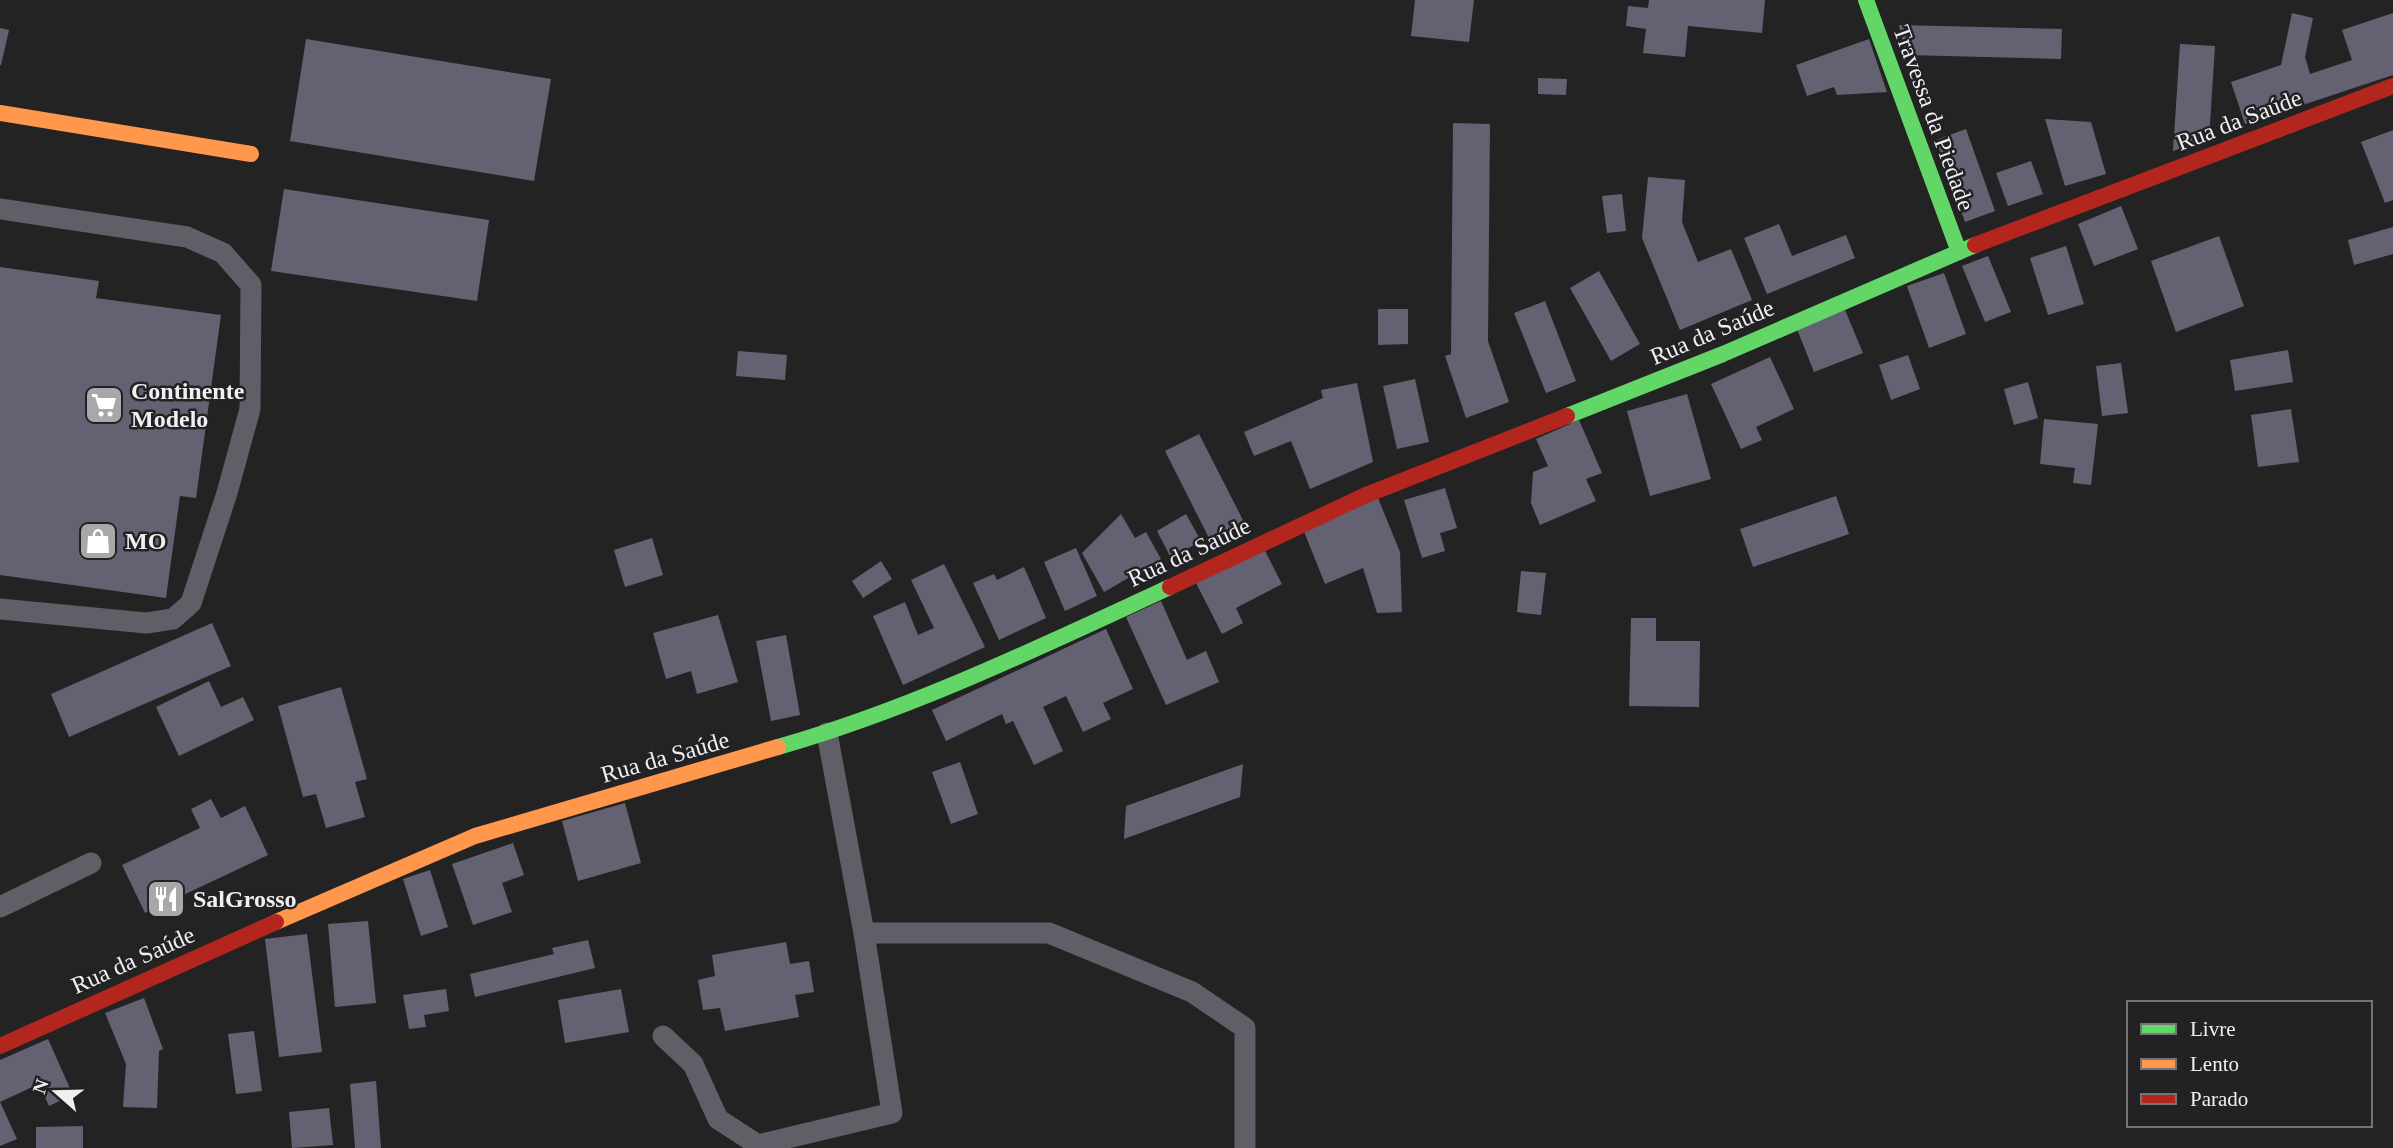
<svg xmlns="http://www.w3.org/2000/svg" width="2393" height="1148" viewBox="0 0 2393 1148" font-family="'Times New Roman',serif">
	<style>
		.building { fill: #646272 }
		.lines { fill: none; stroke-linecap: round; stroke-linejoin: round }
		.lane { stroke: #5f5f67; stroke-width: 21 }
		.fast { stroke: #63d668; stroke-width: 16 }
		.slow { stroke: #ff974d; stroke-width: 16 }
		.jam { stroke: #b3261e; stroke-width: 16 }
		.labels { text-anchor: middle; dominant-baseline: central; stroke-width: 5; stroke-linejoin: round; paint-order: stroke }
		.street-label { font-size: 24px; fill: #f0f0f2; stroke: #222225 }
		.poi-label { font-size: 24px; font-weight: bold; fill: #f0f0f2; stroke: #222225; text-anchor: start }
	</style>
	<rect width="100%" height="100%" fill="#232324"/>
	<g class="building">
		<polygon points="1415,0 1474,0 1469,42 1411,36"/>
		<polygon points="1649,0 1765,0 1762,33 1688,26 1685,57 1643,53 1646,29 1626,26 1628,6 1648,8"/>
		<polygon points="2292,13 2313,18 2305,57 2310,74 2352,60 2342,30 2393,13 2393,75 2245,124 2231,82 2281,65"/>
		<polygon points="1899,25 2062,29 2061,59 1906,55"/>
		<polygon points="0,28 9,30 1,65 0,65"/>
		<polygon points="306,39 551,79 534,181 290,141"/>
		<polygon points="1869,39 1887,92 1837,95 1834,87 1807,96 1796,65"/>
		<polygon points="2180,44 2215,46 2209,139 2173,151"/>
		<polygon points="1538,78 1567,79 1566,95 1538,94"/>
		<polygon points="2045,119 2091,122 2106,174 2065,186"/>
		<polygon points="1453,123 1490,124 1488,341 1509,402 1466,418 1445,356 1451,354"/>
		<polygon points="1966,129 1995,211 1965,222 1936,140"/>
		<polygon points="2393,130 2393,200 2385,203 2361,142"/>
		<polygon points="2031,161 2043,194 2008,206 1996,173"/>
		<polygon points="1648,177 1685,180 1682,222 1698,262 1731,249 1752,300 1680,330 1642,238"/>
		<polygon points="284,189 489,220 477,301 271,271"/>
		<polygon points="1622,194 1626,231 1607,233 1602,196"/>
		<polygon points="2121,206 2138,249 2094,266 2078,224"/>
		<polygon points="1779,224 1792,256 1846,235 1855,258 1767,294 1744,238"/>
		<polygon points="2393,227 2393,254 2354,265 2348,240"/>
		<polygon points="2219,236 2244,306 2176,332 2151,261"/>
		<polygon points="2066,246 2084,304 2048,315 2030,258"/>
		<polygon points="1988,256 2011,312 1985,322 1962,266"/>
		<polygon points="0,267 99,281 96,298 221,315 196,498 180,496 166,598 0,575"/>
		<polygon points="1599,271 1640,344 1611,361 1570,288"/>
		<polygon points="1944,273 1966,334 1929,348 1907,286"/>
		<polygon points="1545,301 1576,381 1546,393 1514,313"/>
		<polygon points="1378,309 1408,309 1408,344 1378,345"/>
		<polygon points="1845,310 1863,353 1814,372 1797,329"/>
		<polygon points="2288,350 2293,382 2235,391 2230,360"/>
		<polygon points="738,351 787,355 785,380 736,376"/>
		<polygon points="1908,355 1920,389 1891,400 1879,365"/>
		<polygon points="1770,357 1794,409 1756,427 1762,440 1741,449 1711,384"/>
		<polygon points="2121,363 2128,413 2102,416 2096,366"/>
		<polygon points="1415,379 1429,442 1397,449 1383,386"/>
		<polygon points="2028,382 2038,418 2014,425 2004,389"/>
		<polygon points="1357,383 1373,462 1310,489 1291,441 1254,456 1244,432 1323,398 1321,390"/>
		<polygon points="1687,394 1711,479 1650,496 1627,411"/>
		<polygon points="2291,409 2299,462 2258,467 2251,415"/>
		<polygon points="2044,419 2098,424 2091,485 2073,483 2075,468 2040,464"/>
		<polygon points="1579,420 1602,473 1586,479 1596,501 1540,525 1531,503 1533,472 1548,466 1536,439"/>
		<polygon points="1199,434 1244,522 1210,540 1165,451"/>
		<polygon points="1445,488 1457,528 1440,533 1445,551 1422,558 1404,500"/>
		<polygon points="1836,496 1849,534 1753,567 1740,529"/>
		<polygon points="1378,498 1400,552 1402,612 1377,613 1363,568 1325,584 1303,529"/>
		<polygon points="1121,514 1135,538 1146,532 1161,559 1104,592 1082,553"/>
		<polygon points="1186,514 1201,541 1171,558 1157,531"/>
		<polygon points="652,538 663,575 625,587 614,550"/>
		<polygon points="1263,547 1282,584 1236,608 1243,623 1222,634 1195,581"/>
		<polygon points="1076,548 1097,596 1065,611 1044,562"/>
		<polygon points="881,561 892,579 863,598 852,581"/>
		<polygon points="944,564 985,647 903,685 873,616 905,602 918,635 934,628 911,580"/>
		<polygon points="1024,567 1046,618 999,640 973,583 994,574 997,580"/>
		<polygon points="1521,571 1546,573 1541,615 1517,612"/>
		<polygon points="1161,601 1187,660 1206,651 1219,682 1166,705 1126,617"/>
		<polygon points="718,615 738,682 697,694 691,671 666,679 653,633"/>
		<polygon points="1631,618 1656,618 1656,641 1700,641 1699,707 1629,706"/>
		<polygon points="212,623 231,666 69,737 51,694"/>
		<polygon points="1106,629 1133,689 1103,703 1111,719 1083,732 1066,696 1043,707 1063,751 1034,765 1013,721 1006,724 1002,714 946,741 932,710"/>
		<polygon points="786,635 800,715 771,721 756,641"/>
		<polygon points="209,681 221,707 243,697 254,720 179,756 156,707"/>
		<polygon points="341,687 367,779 355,782 365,817 326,828 316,794 303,797 278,706"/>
		<polygon points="960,762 978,814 951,824 932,772"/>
		<polygon points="1243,764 1240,797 1124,839 1126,806"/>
		<polygon points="211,799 221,818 245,806 268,855 145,913 122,865 200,828 191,809"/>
		<polygon points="625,803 641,863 578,881 562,821"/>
		<polygon points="513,843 524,875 502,883 512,912 473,925 452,864"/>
		<polygon points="430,870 448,927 421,936 403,879"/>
		<polygon points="368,921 376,1003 335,1007 328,924"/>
		<polygon points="307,934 322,1052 279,1057 265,939"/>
		<polygon points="588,940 595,968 475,997 470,974 554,954 552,948"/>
		<polygon points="786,942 790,964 809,961 814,992 795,995 799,1017 725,1031 720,1008 703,1010 698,980 715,976 712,955"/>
		<polygon points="446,989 449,1011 424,1015 426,1027 409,1029 403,995"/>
		<polygon points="621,989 629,1032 565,1043 558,1000"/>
		<polygon points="144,998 163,1049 159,1051 157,1108 123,1107 126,1064 105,1013"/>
		<polygon points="254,1031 262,1091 236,1094 228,1034"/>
		<polygon points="48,1039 73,1095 49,1106 39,1084 0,1102 17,1139 0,1146 0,1060"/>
		<polygon points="376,1081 381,1148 355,1148 350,1084"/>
		<polygon points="329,1108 333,1145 292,1148 289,1112"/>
		<polygon points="83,1126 83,1148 36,1148 36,1127"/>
	</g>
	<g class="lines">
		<g class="lane">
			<polyline points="0,209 187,237 223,253 251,285 250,409 227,493 191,603 173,619 146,623 0,609"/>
			<polyline points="0,907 91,863"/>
			<polyline points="864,933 1049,933 1192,992 1245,1028 1245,1148"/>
			<polyline points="663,1036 693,1064 718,1119 758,1145 892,1113 864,933 827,733"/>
		</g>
		<g class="fast">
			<polyline points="1866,0 1959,252"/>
			<polyline points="1567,416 1723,354 1975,245"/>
			<path d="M778,747C914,708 1042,646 1170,587"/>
		</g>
		<g class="slow">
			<polyline points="0,113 251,154"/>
			<polyline points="276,922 475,836 778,747"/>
		</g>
		<g class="jam">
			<polyline points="1975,245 2393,86"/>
			<polyline points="1170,587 1366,495 1567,416"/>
			<polyline points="0,1046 276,922"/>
		</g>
	</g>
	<defs>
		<symbol id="supermarket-square" viewBox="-11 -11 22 22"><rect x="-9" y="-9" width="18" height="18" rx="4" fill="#a8a8aa" stroke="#222225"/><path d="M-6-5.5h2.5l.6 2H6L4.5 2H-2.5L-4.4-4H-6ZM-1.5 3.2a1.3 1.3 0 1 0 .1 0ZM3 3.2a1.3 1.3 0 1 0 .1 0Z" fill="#fff"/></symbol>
		<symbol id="shop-square" viewBox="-11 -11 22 22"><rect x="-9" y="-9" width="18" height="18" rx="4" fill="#a8a8aa" stroke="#222225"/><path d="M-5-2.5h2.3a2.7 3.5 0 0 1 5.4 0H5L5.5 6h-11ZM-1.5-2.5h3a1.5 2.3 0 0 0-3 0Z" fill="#fff"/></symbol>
		<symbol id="restaurant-square" viewBox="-11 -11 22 22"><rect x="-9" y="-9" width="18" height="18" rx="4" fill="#a8a8aa" stroke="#222225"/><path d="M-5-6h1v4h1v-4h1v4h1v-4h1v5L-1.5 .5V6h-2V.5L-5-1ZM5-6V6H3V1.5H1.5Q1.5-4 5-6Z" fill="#fff"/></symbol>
	</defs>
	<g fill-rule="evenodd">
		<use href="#supermarket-square" x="82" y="383" width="44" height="44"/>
		<use href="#shop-square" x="76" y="519" width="44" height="44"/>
		<use href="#restaurant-square" x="144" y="877" width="44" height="44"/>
	</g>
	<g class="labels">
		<g class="street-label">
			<text transform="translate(1934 118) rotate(70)">Travessa da Piedade</text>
			<text transform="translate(2239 120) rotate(-21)">Rua da Saúde</text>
			<text transform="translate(1712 332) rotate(-23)">Rua da Saúde</text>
			<text transform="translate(1189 552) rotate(-25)">Rua da Saúde</text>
			<text transform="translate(665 757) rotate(-16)">Rua da Saúde</text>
			<text transform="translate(133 960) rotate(-24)">Rua da Saúde</text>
		</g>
		<g class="poi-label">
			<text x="131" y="391">Continente<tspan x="131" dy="28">Modelo</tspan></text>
			<text x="125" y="541">MO</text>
			<text x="193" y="899">SalGrosso</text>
		</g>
	</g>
	<rect x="2127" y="1001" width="245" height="126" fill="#222225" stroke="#747477" stroke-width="2"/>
	<rect x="2141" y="1024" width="35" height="10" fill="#63d668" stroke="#747477" stroke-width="2"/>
	<text x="2190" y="1036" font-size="21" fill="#f0f0f2">Livre</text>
	<rect x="2141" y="1059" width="35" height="10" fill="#ff974d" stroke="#747477" stroke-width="2"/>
	<text x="2190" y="1071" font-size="21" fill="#f0f0f2">Lento</text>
	<rect x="2141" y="1094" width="35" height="10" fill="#b3261e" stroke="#747477" stroke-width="2"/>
	<text x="2190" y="1106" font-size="21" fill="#f0f0f2">Parado</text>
	<g transform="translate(56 1092) rotate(290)" stroke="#222225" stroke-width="5" paint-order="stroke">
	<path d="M0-5L12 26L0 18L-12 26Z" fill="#f0f0f2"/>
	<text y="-10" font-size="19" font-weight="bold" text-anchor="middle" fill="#f0f0f2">N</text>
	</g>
</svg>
